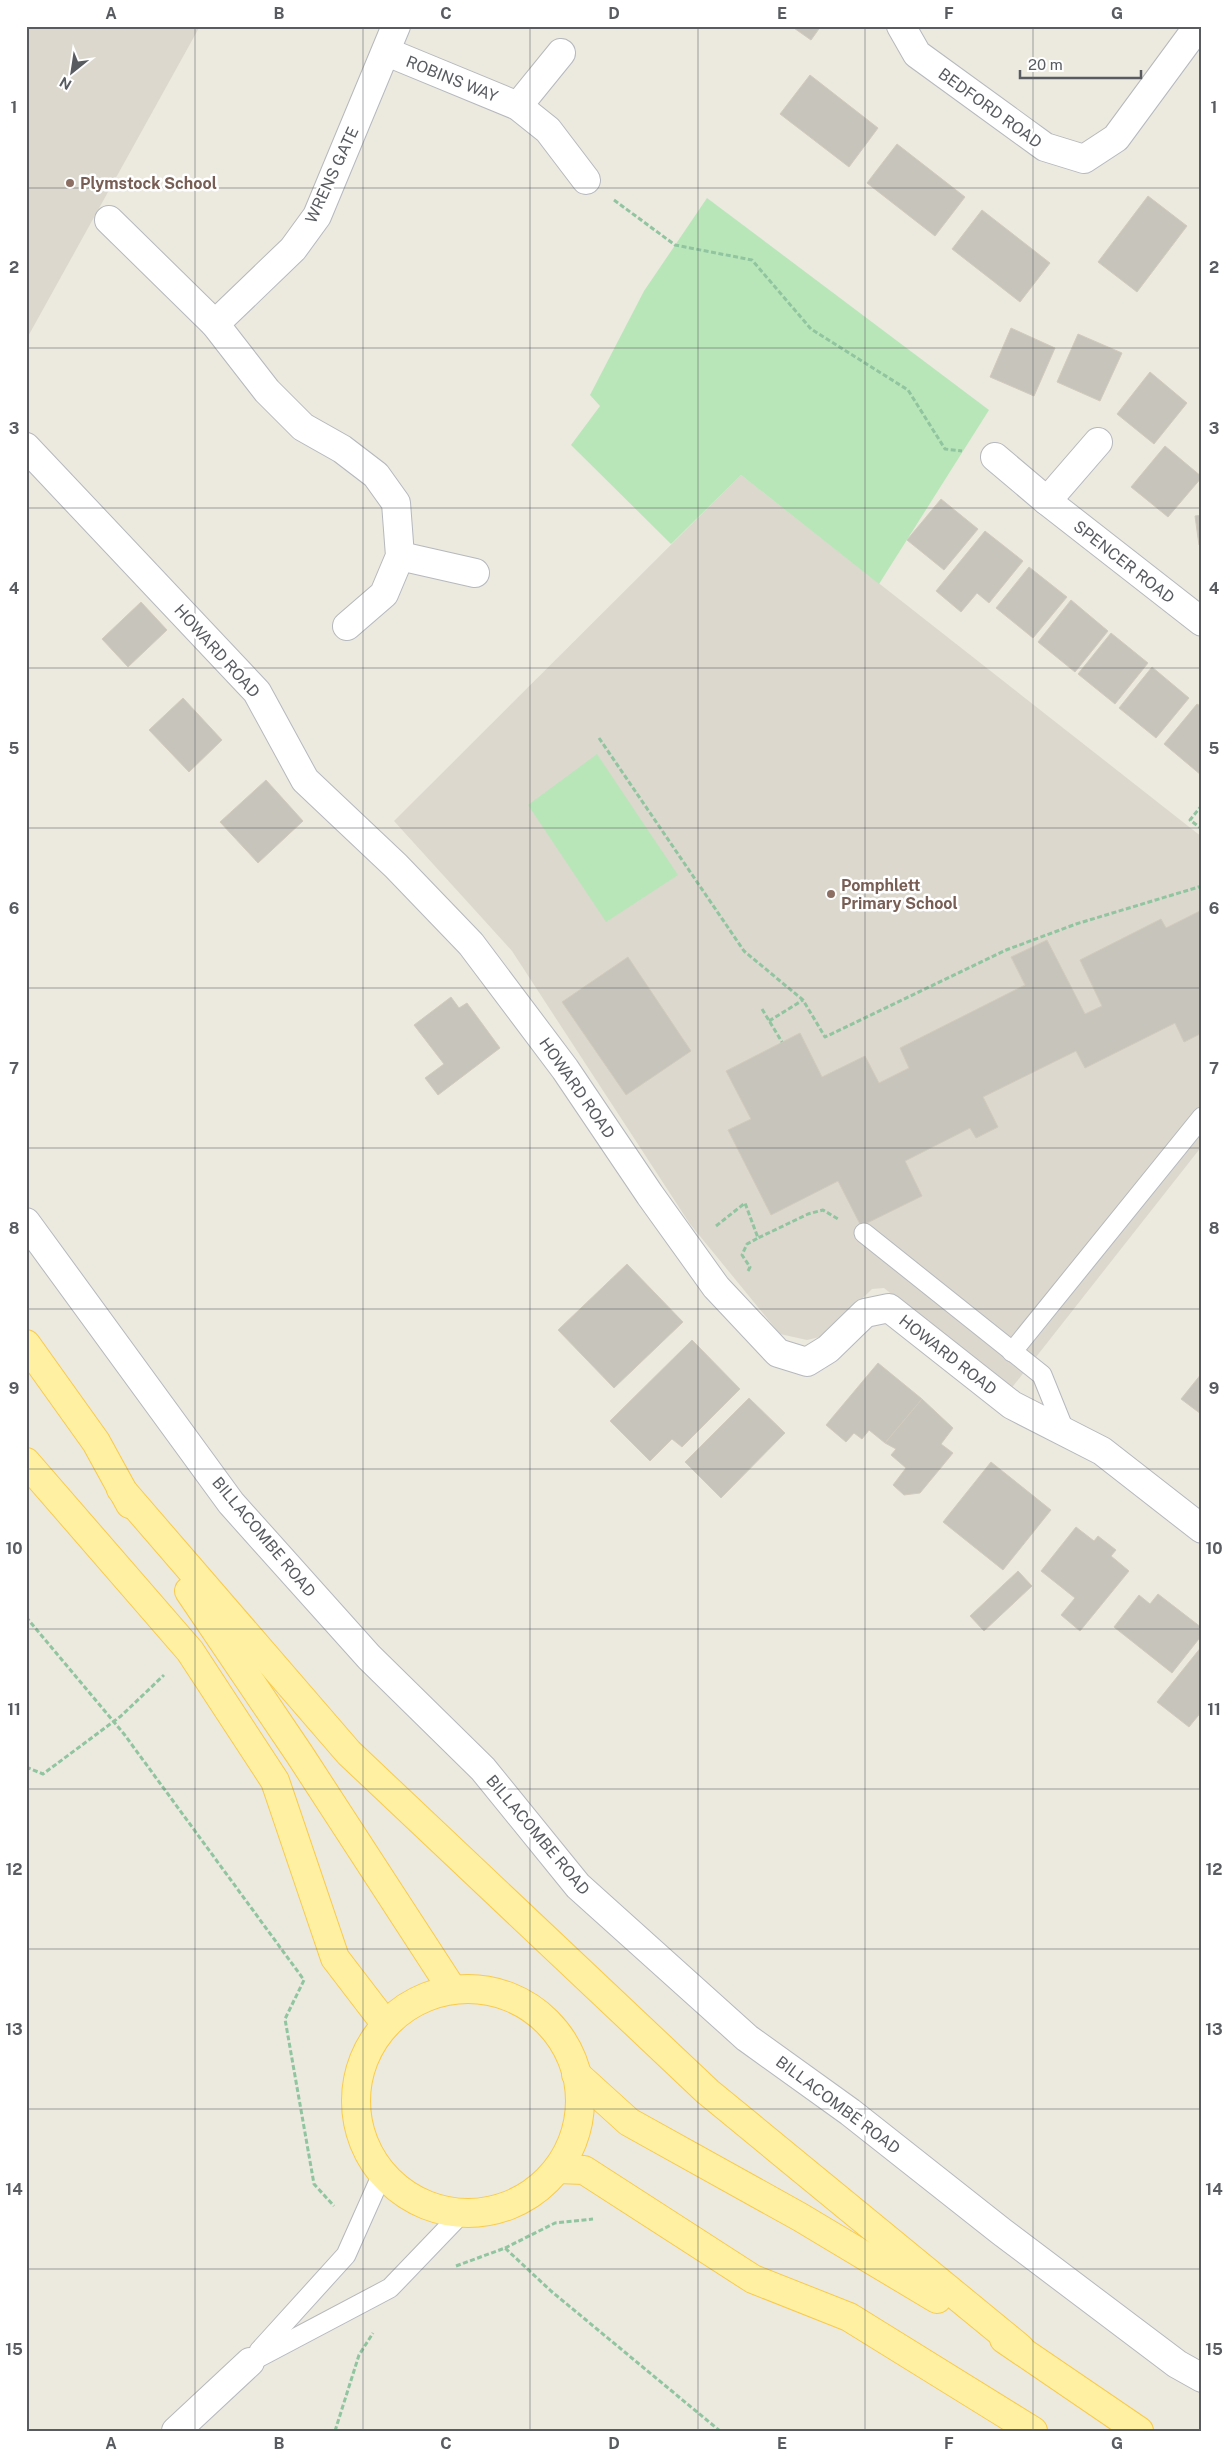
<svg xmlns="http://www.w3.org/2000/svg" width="1228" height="2457" viewBox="0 0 1228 2457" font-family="'Public Sans',sans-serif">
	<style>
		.education { fill: #dcd8ce }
		.green { fill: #b9e6b9 }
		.building { fill: #c7c4bc; stroke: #d1cbbd }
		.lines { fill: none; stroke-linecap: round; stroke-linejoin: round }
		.service-casing { stroke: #b5b8bd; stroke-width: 21 }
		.minor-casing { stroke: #b5b8bd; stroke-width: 30 }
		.primary-casing { stroke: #f9ca4b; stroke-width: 30 }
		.path { stroke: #90c5a0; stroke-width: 3; stroke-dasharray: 5 2.5; stroke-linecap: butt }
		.service { stroke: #fff; stroke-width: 19 }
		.minor { stroke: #fff; stroke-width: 28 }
		.primary { stroke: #fff1a1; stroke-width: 28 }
		.grid { fill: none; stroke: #585c61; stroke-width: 1; stroke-opacity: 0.55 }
		.education-dot { fill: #8d6e63; stroke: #fff; stroke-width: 2 }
		.labels { text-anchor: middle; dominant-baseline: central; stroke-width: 5; stroke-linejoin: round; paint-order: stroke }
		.street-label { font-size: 16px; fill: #585c61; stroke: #fff }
		.education-label { font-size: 16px; font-weight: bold; fill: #785e54; stroke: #fff; text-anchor: start }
		.neatline { fill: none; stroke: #585c61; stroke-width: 2 }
		.grid-label { font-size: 16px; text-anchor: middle; font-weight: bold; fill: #585c61 }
	</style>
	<rect width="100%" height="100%" fill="#ece9df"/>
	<g class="education">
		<polygon points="26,26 200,26 26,340"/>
		<polygon points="741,475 1202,837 1202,1146 1010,1390 884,1288 872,1289 824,1336 807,1340 780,1334 690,1224 512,951 394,821"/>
	</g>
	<g class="green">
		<polygon points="707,198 989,410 879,584 741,475 671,544 571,445 600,406 590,395 644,291"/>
		<polygon points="597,754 678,875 606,922 528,805"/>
	</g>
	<g class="building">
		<polygon points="791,26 821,26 811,40"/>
		<polygon points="810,75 878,128 849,167 780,114"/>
		<polygon points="897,144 965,197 935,236 867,183"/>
		<polygon points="1148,196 1187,226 1137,292 1098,262"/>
		<polygon points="982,210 1050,263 1020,302 952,249"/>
		<polygon points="1011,328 1055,348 1034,396 990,377"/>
		<polygon points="1078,334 1122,353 1100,401 1057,382"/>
		<polygon points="1150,372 1187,403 1154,444 1117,414"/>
		<polygon points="1165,446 1202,477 1168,517 1131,487"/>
		<polygon points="941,499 978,529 944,570 907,540"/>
		<polygon points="1202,515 1202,545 1199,545 1195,516"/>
		<polygon points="985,531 1023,561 989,603 977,593 961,612 936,591"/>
		<polygon points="1029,567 1067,597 1033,638 996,608"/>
		<polygon points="1071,600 1108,631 1075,672 1038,642"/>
		<polygon points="141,602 167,630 128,667 102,639"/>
		<polygon points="1111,633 1148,663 1115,704 1078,674"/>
		<polygon points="1152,667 1189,698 1156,738 1119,708"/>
		<polygon points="183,698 222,740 189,772 149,730"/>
		<polygon points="1197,704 1202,707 1201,775 1164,744"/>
		<polygon points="266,780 303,821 258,863 220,822"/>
		<polygon points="1202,910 1202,1033 1184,1042 1175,1023 1085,1068 1076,1051 983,1097 998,1127 976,1138 970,1128 905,1161 922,1196 861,1226 838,1181 771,1215 728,1130 751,1119 726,1071 800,1033 822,1077 865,1056 879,1083 909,1068 900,1048 1025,985 1011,957 1047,940 1085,1014 1102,1006 1080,960 1161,919 1166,928"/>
		<polygon points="628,957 691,1051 626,1095 562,1002"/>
		<polygon points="451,997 459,1008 467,1003 500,1048 438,1095 425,1078 444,1064 414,1025"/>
		<polygon points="627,1264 683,1322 614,1388 558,1330"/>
		<polygon points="692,1340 740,1389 682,1447 672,1439 650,1461 610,1421"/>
		<polygon points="878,1363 922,1399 885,1443 869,1430 862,1439 854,1433 846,1442 826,1425"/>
		<polygon points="1202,1373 1202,1412 1201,1414 1181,1399"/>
		<polygon points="749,1398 785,1433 721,1498 685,1462"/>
		<polygon points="922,1399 953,1428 941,1444 953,1453 920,1493 904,1495 893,1485 906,1468 891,1455 896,1449 885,1443"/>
		<polygon points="991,1462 1051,1510 1003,1570 943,1522"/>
		<polygon points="1076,1527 1094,1541 1098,1536 1116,1550 1111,1556 1129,1571 1080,1631 1061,1615 1075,1598 1041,1571"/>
		<polygon points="1018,1571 1032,1586 984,1631 970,1616"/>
		<polygon points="1158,1594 1202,1628 1202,1635 1172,1673 1114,1627 1139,1595 1150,1604"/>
		<polygon points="1202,1646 1202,1711 1189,1727 1157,1702"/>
	</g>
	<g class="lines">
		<defs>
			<g id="service">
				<polyline points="864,1233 1042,1375 1065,1432"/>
				<polyline points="1012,1352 1202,1117"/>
				<polyline points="259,2351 346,2255 383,2172"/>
				<polyline points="250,2362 390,2288 462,2213"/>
			</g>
			<g id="minor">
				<polyline points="901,26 917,54 1045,147 1084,159 1116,138 1191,36"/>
				<polyline points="387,52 518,106 548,130 586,180"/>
				<polyline points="518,106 561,53"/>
				<polyline points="109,220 215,324 267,391 303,427 342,449 376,475 396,503 400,556 384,594 347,626"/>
				<polyline points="215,324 293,249 317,216 396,26"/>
				<polyline points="26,447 257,692 305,780 396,866 471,944 565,1069 650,1195 716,1287 778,1353 807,1362 828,1349 865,1313 889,1308 1012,1405 1102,1451 1202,1529"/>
				<polyline points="995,457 1047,501 1202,622"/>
				<polyline points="1047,501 1098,442"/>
				<polyline points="400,556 475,573"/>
				<polyline points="26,1222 231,1503 369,1657 483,1769 578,1886 747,2038 850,2112 1002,2232 1177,2364 1202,2378"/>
				<polyline points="176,2431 250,2362"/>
			</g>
			<g id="primary">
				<polyline points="26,1344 96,1442 130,1504"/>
				<polyline points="26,1462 190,1651 275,1781 335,1958 384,2022"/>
				<polyline points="121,1489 349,1753 708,2092 1020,2348"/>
				<polyline points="189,1591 300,1755 452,1989"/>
				<circle cx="468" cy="2101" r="112"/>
				<polyline points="576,2074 629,2122 800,2217 937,2299"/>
				<polyline points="558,2169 584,2170 753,2279 849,2317 1033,2431"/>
				<polyline points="1004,2339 1139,2431"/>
			</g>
		</defs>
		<use href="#service" class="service-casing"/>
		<use href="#minor" class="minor-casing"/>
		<use href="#primary" class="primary-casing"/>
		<g class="path">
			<polyline points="614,200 675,245 752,260 811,329 908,390 945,449 962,451"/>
			<polyline points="599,738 744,951 803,1000 825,1037 1006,950 1076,924 1202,886"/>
			<polyline points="1202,805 1190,820 1202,829"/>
			<polyline points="762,1009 782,1042"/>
			<polyline points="769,1021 803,1000"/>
			<polyline points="716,1226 745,1203 758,1238 808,1214 823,1210 838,1219"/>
			<polyline points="748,1271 750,1267 742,1255 747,1244 758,1238"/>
			<polyline points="26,1617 124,1734 304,1980 285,2019 314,2184 334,2206"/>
			<polyline points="26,1767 43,1774 121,1716 164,1675"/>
			<polyline points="505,2248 555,2223 593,2219"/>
			<polyline points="456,2266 505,2248 551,2291 720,2431"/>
			<polyline points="335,2431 359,2355 373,2333"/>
		</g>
		<use href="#service" class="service"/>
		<use href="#minor" class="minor"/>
		<use href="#primary" class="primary"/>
	</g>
	<path class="grid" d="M195,26V2431M363,26V2431M530,26V2431M698,26V2431M865,26V2431M1033,26V2431M26,188H1202M26,348H1202M26,508H1202M26,668H1202M26,828H1202M26,988H1202M26,1148H1202M26,1309H1202M26,1469H1202M26,1629H1202M26,1789H1202M26,1949H1202M26,2109H1202M26,2269H1202"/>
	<g class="education-dot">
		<circle cx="70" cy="183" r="5"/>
		<circle cx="831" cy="894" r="5"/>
	</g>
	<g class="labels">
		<g class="street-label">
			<text transform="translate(452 79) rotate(22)">ROBINS WAY</text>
			<text transform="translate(990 108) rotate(36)">BEDFORD ROAD</text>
			<text transform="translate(332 175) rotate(-65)">WRENS GATE</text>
			<text transform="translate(1124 562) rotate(38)">SPENCER ROAD</text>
			<text transform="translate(217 651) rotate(48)">HOWARD ROAD</text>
			<text transform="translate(577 1088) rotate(55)">HOWARD ROAD</text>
			<text transform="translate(948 1355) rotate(38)">HOWARD ROAD</text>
			<text transform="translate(264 1537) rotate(50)">BILLACOMBE ROAD</text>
			<text transform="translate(538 1835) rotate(50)">BILLACOMBE ROAD</text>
			<text transform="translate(838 2105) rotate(37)">BILLACOMBE ROAD</text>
		</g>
		<g class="education-label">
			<text x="80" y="183">Plymstock School</text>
			<text x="841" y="885">Pomphlett<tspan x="841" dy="18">Primary School</tspan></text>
		</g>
	</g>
	<rect width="1228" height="2457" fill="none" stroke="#ffffff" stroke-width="55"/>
	<g transform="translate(72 72) rotate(210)" stroke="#ffffff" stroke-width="4" paint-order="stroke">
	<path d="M0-4L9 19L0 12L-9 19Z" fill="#585c61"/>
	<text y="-8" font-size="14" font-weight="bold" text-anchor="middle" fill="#585c61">N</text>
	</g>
	<path d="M1020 70v8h121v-8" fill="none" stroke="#585c61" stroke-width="2.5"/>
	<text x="1028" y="70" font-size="15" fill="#585c61" stroke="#ffffff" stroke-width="4" paint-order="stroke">20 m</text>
	<rect x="28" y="28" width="1172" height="2402" class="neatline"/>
	<g class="grid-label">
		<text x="111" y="19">A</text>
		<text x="279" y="19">B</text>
		<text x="446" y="19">C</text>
		<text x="614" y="19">D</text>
		<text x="782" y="19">E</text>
		<text x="949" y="19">F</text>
		<text x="1117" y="19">G</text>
		<text x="14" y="113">1</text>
		<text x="1214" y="113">1</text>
		<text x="14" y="273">2</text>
		<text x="1214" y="273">2</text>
		<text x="14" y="434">3</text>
		<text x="1214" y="434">3</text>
		<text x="14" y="594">4</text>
		<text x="1214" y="594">4</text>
		<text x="14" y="754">5</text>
		<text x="1214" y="754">5</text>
		<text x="14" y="914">6</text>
		<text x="1214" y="914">6</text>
		<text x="14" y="1074">7</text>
		<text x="1214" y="1074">7</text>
		<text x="14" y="1234">8</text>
		<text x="1214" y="1234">8</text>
		<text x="14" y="1394">9</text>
		<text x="1214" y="1394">9</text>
		<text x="14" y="1554">10</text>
		<text x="1214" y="1554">10</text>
		<text x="14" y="1715">11</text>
		<text x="1214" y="1715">11</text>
		<text x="14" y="1875">12</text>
		<text x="1214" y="1875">12</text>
		<text x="14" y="2035">13</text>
		<text x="1214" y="2035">13</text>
		<text x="14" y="2195">14</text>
		<text x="1214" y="2195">14</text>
		<text x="14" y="2355">15</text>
		<text x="1214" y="2355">15</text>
		<text x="111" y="2449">A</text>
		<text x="279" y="2449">B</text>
		<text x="446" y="2449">C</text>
		<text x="614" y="2449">D</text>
		<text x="782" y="2449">E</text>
		<text x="949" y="2449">F</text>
		<text x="1117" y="2449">G</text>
	</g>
</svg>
